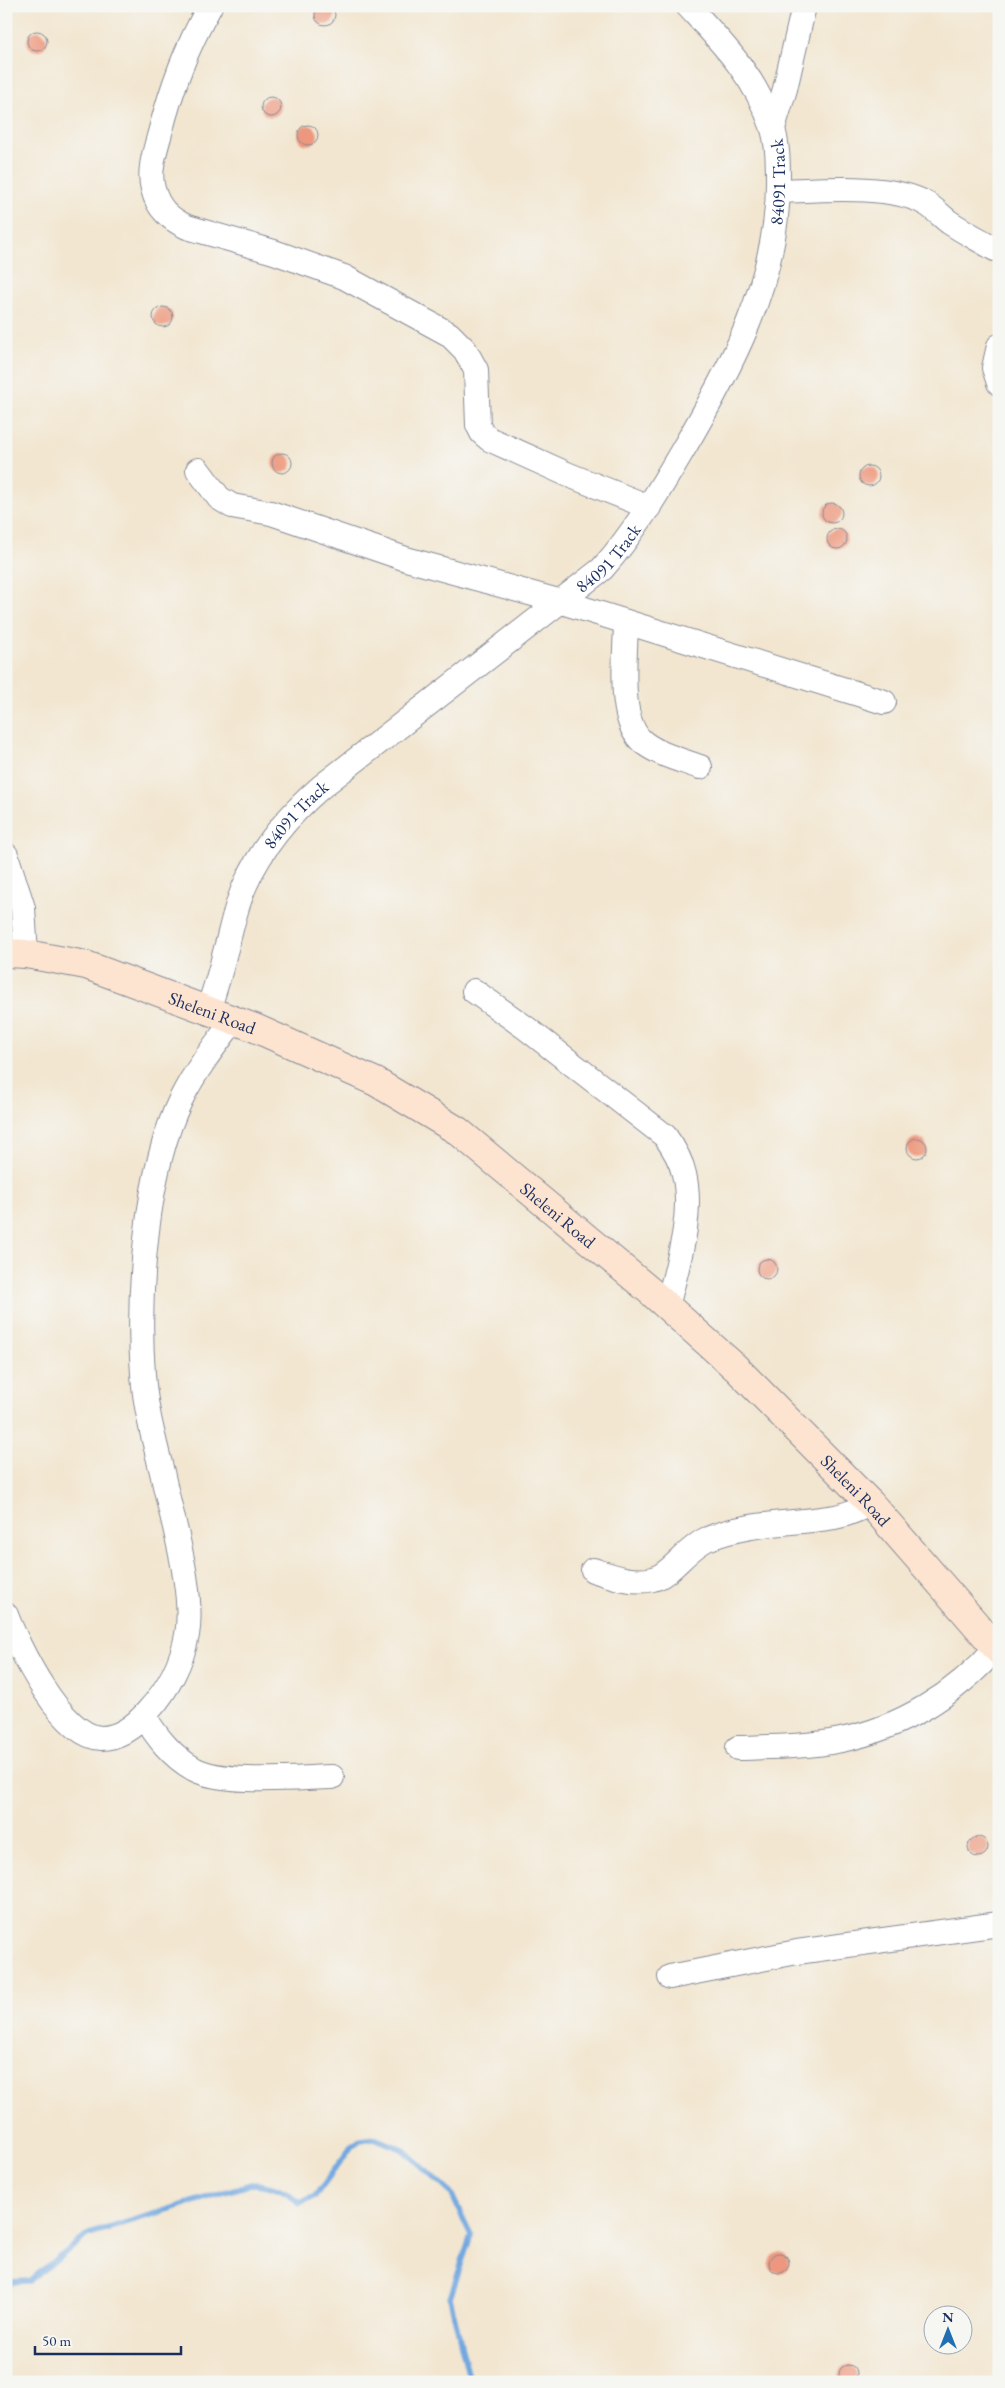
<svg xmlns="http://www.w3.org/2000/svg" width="1005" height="2388" viewBox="0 0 1005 2388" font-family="'EB Garamond',serif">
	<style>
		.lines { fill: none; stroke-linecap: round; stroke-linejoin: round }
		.stream { stroke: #72a8e0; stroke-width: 5.5 }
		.building { fill: #ed987e }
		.street-casing { stroke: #868a97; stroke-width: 26 }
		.secondary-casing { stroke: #868a97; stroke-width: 30 }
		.street { stroke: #fff; stroke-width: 24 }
		.secondary { stroke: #fde4d0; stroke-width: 28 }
		.labels { text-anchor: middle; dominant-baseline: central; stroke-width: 4; stroke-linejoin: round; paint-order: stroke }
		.street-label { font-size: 18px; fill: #1b2f5e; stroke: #f6f6f2 }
	</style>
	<rect width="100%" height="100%" fill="#f6f6f2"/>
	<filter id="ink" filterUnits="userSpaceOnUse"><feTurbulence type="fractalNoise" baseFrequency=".02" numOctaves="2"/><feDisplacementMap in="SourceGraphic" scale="10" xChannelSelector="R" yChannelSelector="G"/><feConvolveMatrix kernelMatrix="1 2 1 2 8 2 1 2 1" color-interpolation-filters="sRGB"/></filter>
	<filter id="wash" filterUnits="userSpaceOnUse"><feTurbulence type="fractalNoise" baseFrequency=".0096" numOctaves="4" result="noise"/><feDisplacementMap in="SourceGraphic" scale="20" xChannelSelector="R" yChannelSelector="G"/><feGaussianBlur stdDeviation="1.12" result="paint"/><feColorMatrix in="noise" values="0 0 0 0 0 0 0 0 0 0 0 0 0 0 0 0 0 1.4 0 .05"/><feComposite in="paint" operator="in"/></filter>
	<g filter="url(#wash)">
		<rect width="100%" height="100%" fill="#f2e6d0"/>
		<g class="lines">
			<path class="stream" d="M6,2282L29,2281L89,2234L251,2184C272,2184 284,2191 300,2203L315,2196L352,2146L360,2140L374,2138L404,2150L451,2193L471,2235L450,2298L470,2382"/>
		</g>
		<g id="blocks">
			<g class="building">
				<circle cx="325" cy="15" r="10"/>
				<circle cx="37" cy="41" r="10"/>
				<circle cx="271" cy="107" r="10"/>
				<circle cx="308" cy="135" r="10"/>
				<circle cx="163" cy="317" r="10"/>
				<circle cx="282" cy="463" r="10"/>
				<circle cx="869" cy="476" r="10"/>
				<circle cx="832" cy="513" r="10"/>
				<circle cx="837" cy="539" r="10"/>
				<circle cx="917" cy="1148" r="10"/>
				<circle cx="767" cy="1269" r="10"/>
				<circle cx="978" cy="1847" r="10"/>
				<circle cx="779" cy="2263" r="10"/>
				<circle cx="848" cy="2374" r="9"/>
			</g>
		</g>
	</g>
	<g filter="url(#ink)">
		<use href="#blocks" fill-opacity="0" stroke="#868a97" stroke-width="1"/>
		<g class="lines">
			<defs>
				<g id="street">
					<path d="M210,6C186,48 172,87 160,133C155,151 148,171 153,189C158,209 170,219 187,227L274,252L344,277L449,334L465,350L476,370L478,425L482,433L489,439L569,475L649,507"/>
					<polyline points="773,128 785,89 804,6"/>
					<path d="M778,191C818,190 889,183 925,203C934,208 941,216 949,222C964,232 980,240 995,249L999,248"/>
					<polyline points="999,346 994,368 999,383"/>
					<polyline points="198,470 219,498 232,506 271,513 406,559 562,602 884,702"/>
					<path d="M626,622C626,653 616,722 644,743C660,755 681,760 700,767"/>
					<polyline points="6,855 23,908 26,954"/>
					<path d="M474,991L526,1028L665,1136C673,1147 681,1160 684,1174C694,1216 677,1266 667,1307"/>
					<path id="s1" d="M208,1012C213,993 220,975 224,956C231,932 235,906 246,883C263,845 290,814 321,787L602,569C634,533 657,494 681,453C730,370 778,282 778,182C778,165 778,143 772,126C755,76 723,44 688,6"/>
					<path d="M593,1570C612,1576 633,1584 653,1579C669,1576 687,1548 707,1539C749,1522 792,1524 835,1517C847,1515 859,1509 871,1504"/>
					<path d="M6,1615C18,1647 62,1737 101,1738C121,1738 137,1724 149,1710C168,1689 182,1662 187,1635C195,1591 171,1516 162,1472C154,1440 145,1407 143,1374C137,1295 146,1170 181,1099C195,1071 215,1045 234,1020"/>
					<path d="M144,1716C157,1737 171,1756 194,1769C224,1785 296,1778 332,1777"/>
					<path d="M738,1748C772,1747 808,1747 841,1740C901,1728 956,1694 996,1648"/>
					<polyline points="670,1977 797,1952 999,1924"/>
				</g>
				<g id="secondary">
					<path id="s2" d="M6,953L26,954L86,965L255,1028L376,1082L458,1131L650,1291L736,1368L871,1504L999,1651"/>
				</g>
			</defs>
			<use href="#street" class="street-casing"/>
			<use href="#secondary" class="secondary-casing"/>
			<use href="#street" class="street"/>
			<use href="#secondary" class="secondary"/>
		</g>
	</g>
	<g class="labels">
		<g class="street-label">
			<text stroke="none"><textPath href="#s1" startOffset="1045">84091 Track</textPath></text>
			<text stroke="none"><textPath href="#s1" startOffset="625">84091 Track</textPath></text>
			<text stroke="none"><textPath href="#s1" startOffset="220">84091 Track</textPath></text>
			<text stroke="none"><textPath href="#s2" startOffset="216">Sheleni Road</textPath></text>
			<text stroke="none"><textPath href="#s2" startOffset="620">Sheleni Road</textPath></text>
			<text stroke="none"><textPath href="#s2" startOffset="1026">Sheleni Road</textPath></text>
		</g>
	</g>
	<rect width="1005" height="2388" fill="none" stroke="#f6f6f2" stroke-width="25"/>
	<g transform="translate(948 2330)"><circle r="24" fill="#f6f6f2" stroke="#9ea6b7"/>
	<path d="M0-4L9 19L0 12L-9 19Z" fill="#1f6fb2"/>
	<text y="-8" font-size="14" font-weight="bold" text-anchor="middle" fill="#1b2f5e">N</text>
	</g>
	<path d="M35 2346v8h146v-8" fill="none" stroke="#1b2f5e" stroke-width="2.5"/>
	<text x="42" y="2346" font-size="15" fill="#1b2f5e" stroke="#f6f6f2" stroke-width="4" paint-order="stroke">50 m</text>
</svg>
